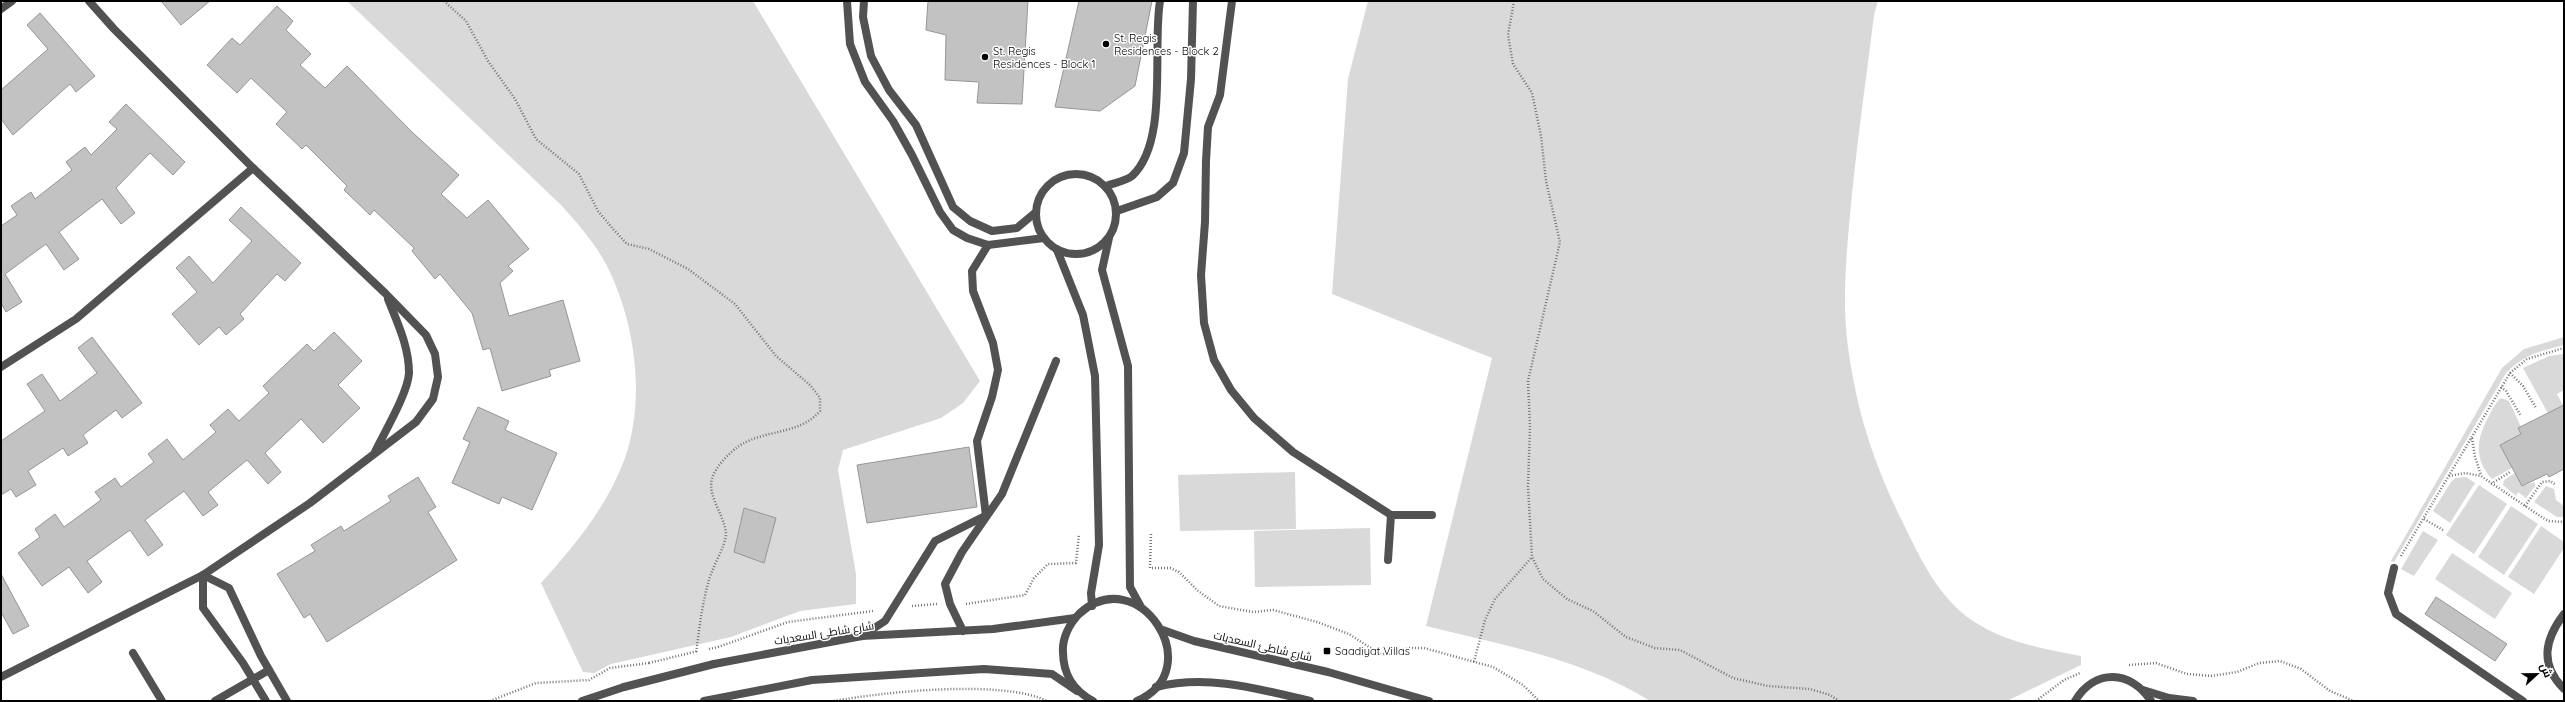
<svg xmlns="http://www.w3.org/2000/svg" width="2565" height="702" viewBox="0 0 2565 702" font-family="Quicksand,Cairo,sans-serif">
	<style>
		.green { fill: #d9d9d9 }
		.building { fill: #c2c2c2; stroke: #969696 }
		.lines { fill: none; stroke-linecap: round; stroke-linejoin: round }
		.path { stroke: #747474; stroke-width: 2.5; stroke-dasharray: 1 2; stroke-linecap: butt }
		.service { stroke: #525252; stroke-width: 8 }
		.minor { stroke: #525252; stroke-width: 8 }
		.tertiary { stroke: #525252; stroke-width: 8 }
		.path-bridge { stroke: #747474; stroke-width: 2.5; stroke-dasharray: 1 2; stroke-linecap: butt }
		.tertiary-bridge { stroke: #525252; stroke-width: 8 }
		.poi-dot { fill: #000; stroke: #fff; stroke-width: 1.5 }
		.labels { text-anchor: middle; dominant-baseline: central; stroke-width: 3; stroke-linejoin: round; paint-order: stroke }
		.poi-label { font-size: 11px; fill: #000; stroke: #fff; text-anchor: start }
		.street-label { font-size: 11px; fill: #000; stroke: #fff }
	</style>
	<rect width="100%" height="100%" fill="#fff"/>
	<g class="green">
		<path d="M347,1H753L980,381L963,403L941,418L843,450L838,470L856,574V604L800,611L731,637L611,664L594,673L583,672L541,583C575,545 607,507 625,458C646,397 635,322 607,266C595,243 578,224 561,205Z"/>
		<path d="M1368,1H1878L1874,15C1866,81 1856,148 1850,215C1846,258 1842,304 1848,347C1857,414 1875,467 1905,527C1922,562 1940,599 1973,621C2004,642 2044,649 2081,656V665L2007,701H1650C1583,659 1502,645 1426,626L1492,358L1332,294L1348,79Z"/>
		<path d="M2564,337V345C2538,352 2525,354 2506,373L2394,562L2391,561L2502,368L2524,349Z"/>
		<polygon points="2564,354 2564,390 2557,394 2564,407 2550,417 2523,368 2549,356"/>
		<path d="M2501,398L2509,401L2521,427L2518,429L2521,434L2501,444L2512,468L2492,479C2474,459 2476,439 2489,416C2492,410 2495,403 2501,398Z"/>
		<polygon points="1295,472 1296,529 1180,531 1178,475"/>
		<polygon points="2515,473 2522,486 2535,482 2535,486 2526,498 2518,492 2516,496 2503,485 2504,480"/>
		<polygon points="2466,477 2475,483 2450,523 2433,511 2451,482 2455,478"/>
		<polygon points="2479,485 2507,504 2474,554 2446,535"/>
		<polygon points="2546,486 2554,489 2556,500 2564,506 2564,517 2557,517 2534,502"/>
		<polygon points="2511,506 2538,524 2504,575 2478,557"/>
		<polygon points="2541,526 2564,542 2564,548 2534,594 2508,577"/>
		<polygon points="1370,528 1371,585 1255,587 1254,531"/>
		<polygon points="2423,531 2438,540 2414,576 2401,569"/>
		<polygon points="2452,553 2512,593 2495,619 2435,579"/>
	</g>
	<g class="building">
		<polygon points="161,1 210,1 181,25"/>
		<polygon points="928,1 1028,1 1022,104 977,103 979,82 945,80 946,35 926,30"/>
		<polygon points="1079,1 1152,1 1135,86 1100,111 1055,107"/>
		<polygon points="277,6 293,21 286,30 311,54 300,65 325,88 347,66 412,132 459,175 441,194 467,218 488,200 529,249 508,266 513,271 500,283 509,316 563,300 580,361 549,370 551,376 502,391 490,348 483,350 472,313 440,274 435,279 412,251 414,248 374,210 370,215 344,190 347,186 306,145 302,149 276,124 287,112 251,78 237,93 207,65 232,38 240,45"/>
		<polygon points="40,13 95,76 76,92 70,84 13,135 1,119 1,90 48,49 27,25"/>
		<polygon points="126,104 185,162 173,175 150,153 116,188 135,213 121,224 102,199 59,232 79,259 64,270 46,244 5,274 22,302 6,312 1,303 1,226 17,215 11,206 31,192 35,199 72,170 66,162 85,147 91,155 117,129 109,122"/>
		<polygon points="241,207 301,263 285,281 277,274 240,314 244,319 226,335 219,327 199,345 172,314 197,292 176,268 189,256 213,283 252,241 229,220"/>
		<polygon points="334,332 362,361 338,385 360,408 323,443 301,419 265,453 281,472 268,484 247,460 208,492 218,505 203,516 184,491 145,520 163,545 148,556 130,530 87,561 102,582 88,593 69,567 42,586 18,553 40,537 35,529 55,514 64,527 101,500 95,492 115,478 121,487 154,462 148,454 167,439 183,460 216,432 210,425 228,409 239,421 269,393 263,386 307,344 314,351"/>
		<polygon points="92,337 142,403 122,418 116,410 83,435 88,443 68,456 63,448 28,471 36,485 16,497 11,489 1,495 1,441 45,411 27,384 42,374 60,401 97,373 78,348"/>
		<polygon points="2564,405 2564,469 2549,477 2547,474 2522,486 2500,445 2521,434 2518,428"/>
		<polygon points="478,407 509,421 505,430 557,453 532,510 502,497 499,504 452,483 470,442 463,439"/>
		<polygon points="969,447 977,507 867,523 857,465"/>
		<polygon points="418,477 436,507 428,512 457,560 327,642 310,614 304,618 277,574 315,551 311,545 341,526 344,531 391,501 388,496"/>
		<polygon points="744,508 776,518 764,563 734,552"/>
		<polygon points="1,574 29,626 13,634 1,612"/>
		<polygon points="2436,597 2507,644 2495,661 2425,614"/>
	</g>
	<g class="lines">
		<g class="path">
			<path d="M444,1L466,21L488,61L515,99L536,139L579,174L598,211L613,229L627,244L649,249L688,269L735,304L776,356L810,385L820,398V411C800,435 765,429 739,446C729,453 715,467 712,479C707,496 725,516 726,534C726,545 712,568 709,580C702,604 699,630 696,654"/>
			<polyline points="1514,1 1508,35 1513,64 1532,93 1541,136 1546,181 1560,242 1528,381 1530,427 1528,486 1532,557 1543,579 1567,599 1593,611 1626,637 1655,648 1680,650 1733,678 1768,686 1810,689 1830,695 1839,701"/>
			<polyline points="2510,373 2523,386 2536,408"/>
			<polyline points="2501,387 2506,391 2521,416"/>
			<polyline points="2472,438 2475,457 2481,475"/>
			<polyline points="2449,476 2465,473 2481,476 2543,518 2549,521 2564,522"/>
			<polyline points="2491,484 2510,472"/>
			<polyline points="2525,506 2542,482 2550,481 2556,485"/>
			<polyline points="2424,519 2443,530"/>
			<polyline points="1151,534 1150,568 1170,568 1179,572 1197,590 1219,606 1253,612 1273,610 1317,622 1349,634 1380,654 1392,654 1408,648 1424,648 1493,667 1523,685 1539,701"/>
			<polyline points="2401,556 2510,373 2527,359 2564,348"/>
			<polyline points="966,604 1025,595 1034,578 1048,564 1076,563 1079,534"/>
			<polyline points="912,606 937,604"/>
			<polyline points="718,647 788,622 873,611"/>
			<polyline points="1474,662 1485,620 1495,599 1532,557"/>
			<polyline points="2129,665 2156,663 2187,674 2211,676 2237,672 2259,663 2280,661 2301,669 2330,691 2354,701"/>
			<polyline points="490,701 536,683 589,680 610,668 649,663"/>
			<path d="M834,701C884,692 1002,679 1047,701"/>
			<polyline points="2036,701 2064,680 2080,673"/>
		</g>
		<g class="service">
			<polyline points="1391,515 1432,515"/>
			<polyline points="986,516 977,441 992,397 998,370 993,343 973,291 972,271 988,245"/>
			<path d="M2564,614C2545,639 2539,664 2564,689"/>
			<polyline points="963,631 950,604 945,584 962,552 1002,494 1056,361"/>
			<polyline points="862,636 885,621 935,541 985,516"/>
			<polyline points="133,653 162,701"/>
			<polyline points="215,701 269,670"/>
		</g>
		<g class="minor">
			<polyline points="847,1 850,44 865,82 893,121 912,155 940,212 953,230 967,238 988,245 1044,238"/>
			<polyline points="864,1 863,17 871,56 889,90 916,125 953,207 970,221 992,231 1017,228 1036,212"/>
			<polyline points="1232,1 1220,95 1208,127 1206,161 1205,222 1201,275 1204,323 1214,360 1231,390 1254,418 1293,452 1391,515 1388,560"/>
			<polyline points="1,9 12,1"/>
			<circle cx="1076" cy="214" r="40"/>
			<path d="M1106,186C1114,183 1126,181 1132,176C1169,142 1152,49 1160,1"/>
			<polyline points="1117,211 1157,197 1173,183 1184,153 1191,79 1193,1"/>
			<polyline points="1109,238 1102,270 1128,366 1130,587 1141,607"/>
			<polyline points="1057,250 1083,315 1095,376 1099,545 1091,593 1092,606"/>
			<polyline points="1,367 76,319 253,168"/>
			<path d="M375,452C384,433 408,393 409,373C409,346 397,322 388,299"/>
			<polyline points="2394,568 2388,593 2396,614 2523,701"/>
			<polyline points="1,677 203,575 310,503 416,422 433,399 438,377 435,354 426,335 385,293 253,168 114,29 89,1"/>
			<polyline points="266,701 243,663 203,608 203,575 229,588 261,656 287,701"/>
		</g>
		<g class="tertiary">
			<polyline points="1163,630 1194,641 1328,672 1429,701"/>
			<polyline points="714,664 862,636 993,629 1075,618"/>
			<path d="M1156,687C1208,674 1259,689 1310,701"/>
			<polyline points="2143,690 2169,698 2193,701"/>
			<polyline points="582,701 624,687"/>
			<polyline points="704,701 812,680 984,669 1052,674 1077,691"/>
			<path d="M1093,701C1074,691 1063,674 1063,652C1062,639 1069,624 1079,614C1139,559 1210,670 1137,701"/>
			<path d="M2075,701C2095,668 2131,670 2151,701"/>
		</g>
		<g class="path-bridge">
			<polyline points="709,649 718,647"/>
			<polyline points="649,663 698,651"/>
		</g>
		<polyline class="tertiary-bridge" points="624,687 714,664"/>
	</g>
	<g class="poi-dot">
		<circle cx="1106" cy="44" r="4"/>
		<circle cx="985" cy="57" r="4"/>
		<rect x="1323" y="647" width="8" height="8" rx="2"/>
	</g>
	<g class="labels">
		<g class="poi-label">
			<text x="1114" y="38">St. Regis<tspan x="1114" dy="13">Residences - Block 2</tspan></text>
			<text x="993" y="51">St. Regis<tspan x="993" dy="13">Residences - Block 1</tspan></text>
			<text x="1335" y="651">Saadiyat Villas</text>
		</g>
		<g class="street-label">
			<text transform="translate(824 633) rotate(-9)">شارع شاطئ السعديات</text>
			<text transform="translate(1263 646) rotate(13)">شارع شاطئ السعديات</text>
		</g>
	</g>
	<rect width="2565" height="702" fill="none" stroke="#000000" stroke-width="4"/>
	<g transform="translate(2537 674) rotate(68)" stroke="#ffffff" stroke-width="3" paint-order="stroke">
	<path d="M0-3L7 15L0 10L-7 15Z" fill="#000000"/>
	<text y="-6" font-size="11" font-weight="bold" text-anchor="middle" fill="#000000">ش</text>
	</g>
</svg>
